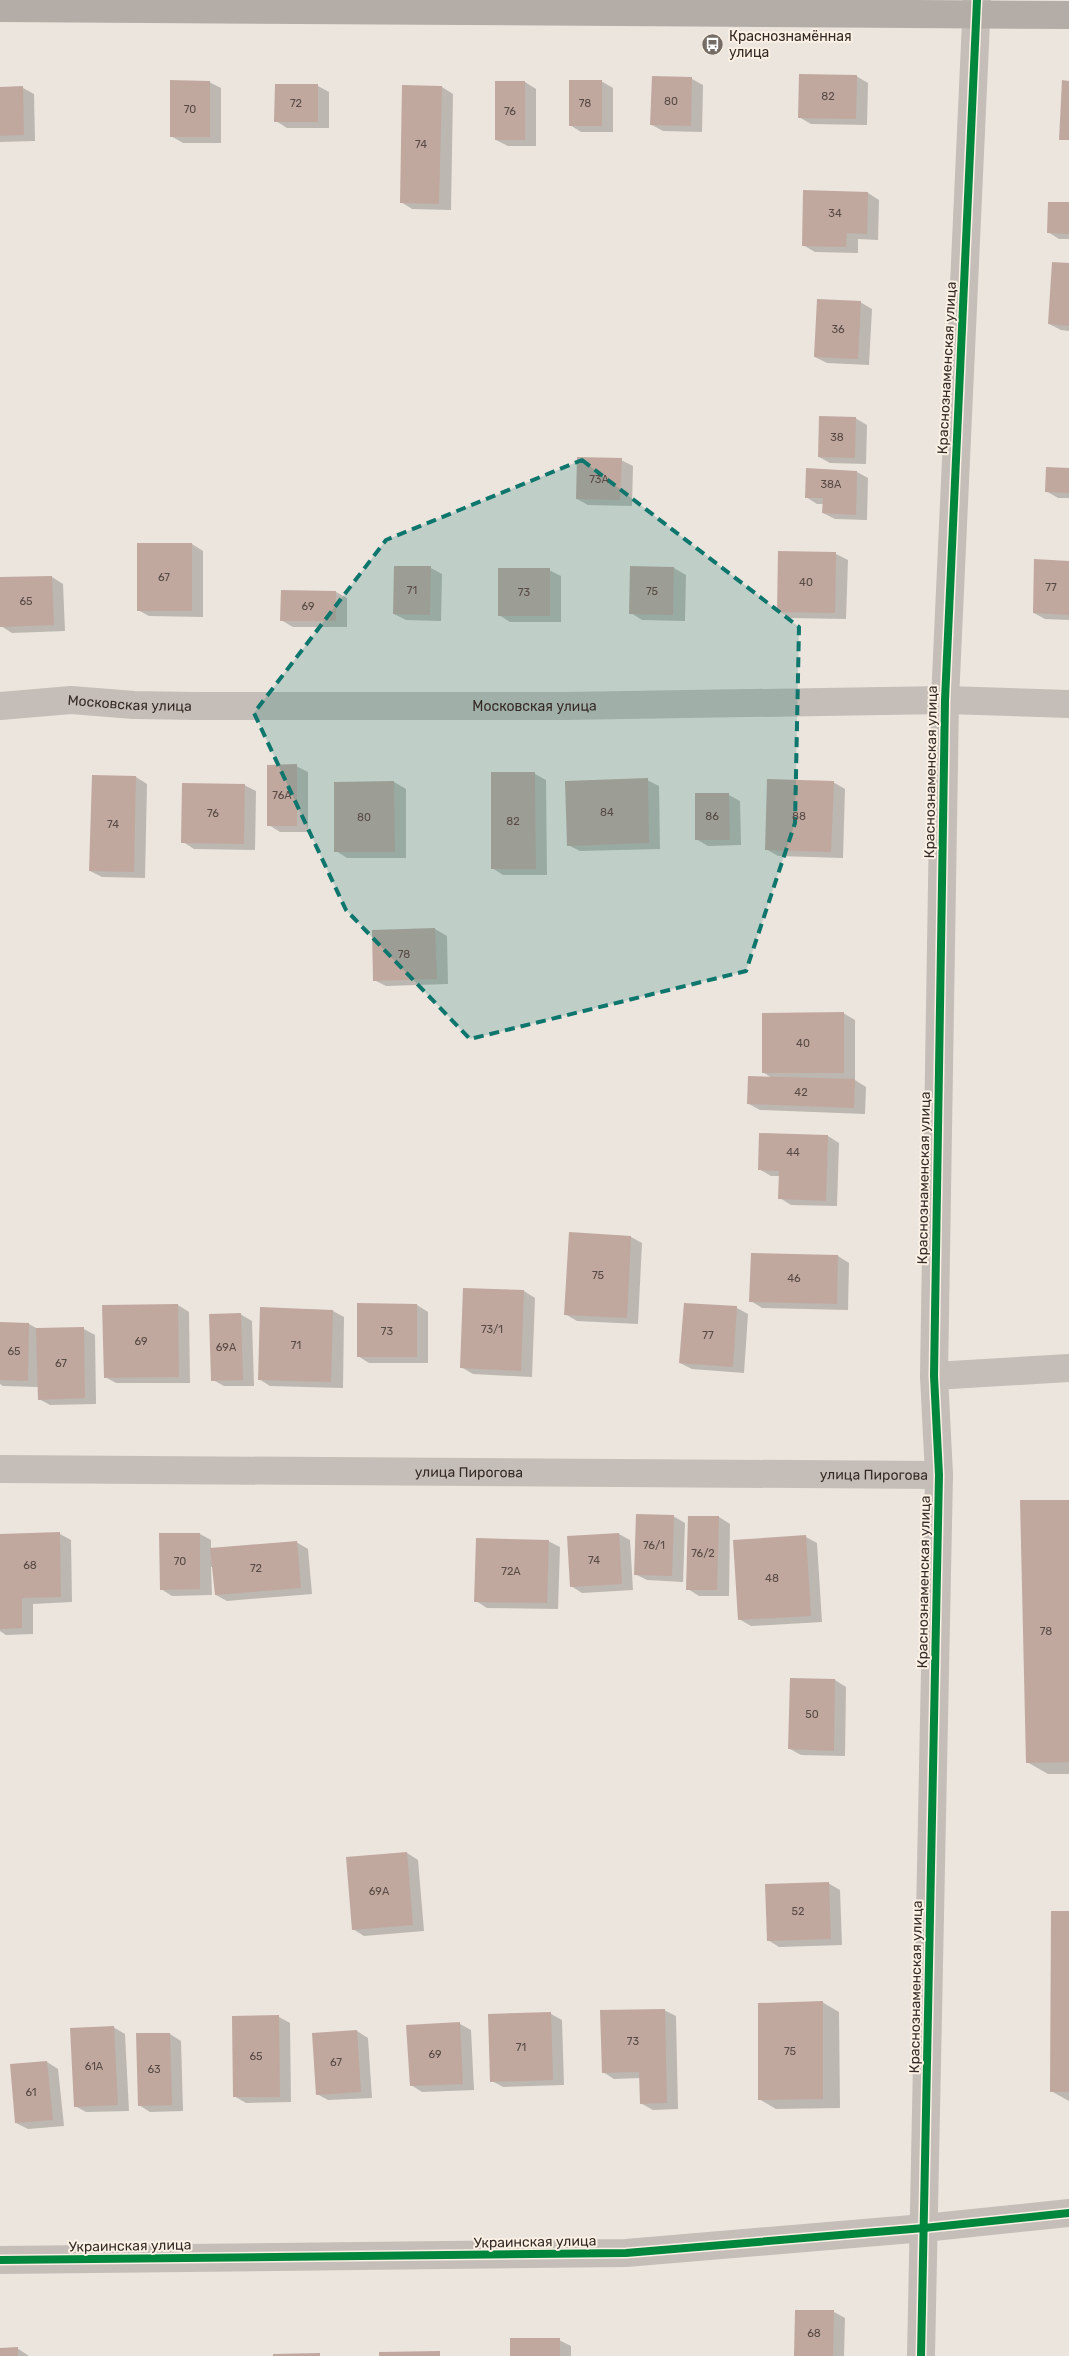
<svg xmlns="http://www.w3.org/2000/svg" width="1069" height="2356" viewBox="0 0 1069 2356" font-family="Rubik,sans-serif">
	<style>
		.shadow { fill: #0003 }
		.building { fill: #c0a89f }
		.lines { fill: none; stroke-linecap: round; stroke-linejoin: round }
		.minor { stroke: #c5bdb7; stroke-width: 28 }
		.major { stroke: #b3aca7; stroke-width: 28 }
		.cycleway-casing { stroke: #faf0e4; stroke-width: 11 }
		.cycleway { stroke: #00873e; stroke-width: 8 }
		.marked { fill: #0f766e; fill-opacity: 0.2; stroke: #0f766e; stroke-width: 4; stroke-dasharray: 10 6; stroke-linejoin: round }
		.labels { text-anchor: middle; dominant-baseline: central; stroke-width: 4; stroke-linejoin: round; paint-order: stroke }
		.number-label { font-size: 11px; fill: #584a44 }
		.poi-label { font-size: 14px; fill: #352b26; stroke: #faf0e4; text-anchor: start }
		.street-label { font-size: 14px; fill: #352b26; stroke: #faf0e4 }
	</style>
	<rect width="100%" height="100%" fill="#ece5de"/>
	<g class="shadow">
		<polygon points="856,76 868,83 867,125 811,124 799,117"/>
		<polygon points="692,79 703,85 702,132 663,131 652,125"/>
		<polygon points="601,81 613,88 613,132 581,132 570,125"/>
		<polygon points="209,82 221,88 221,143 183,143 171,136"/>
		<polygon points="525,82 536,89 536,146 508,146 496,140"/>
		<polygon points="318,86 329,92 329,128 287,128 276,121"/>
		<polygon points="442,87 453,94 451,210 412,209 401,202"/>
		<polygon points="0,88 23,88 34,94 35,141 0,142"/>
		<polygon points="868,193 879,200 878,240 858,239 858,253 815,252 803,245"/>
		<polygon points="1069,204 1069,239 1059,239 1048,232"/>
		<polygon points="1069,265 1069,331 1061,330 1049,324"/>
		<polygon points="860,302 872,309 869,365 827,363 815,357"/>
		<polygon points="855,418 867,425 866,464 830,463 819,457"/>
		<polygon points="621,460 633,466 632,506 588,505 577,499"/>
		<polygon points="1069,469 1069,498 1058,498 1046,491"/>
		<polygon points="857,472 868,478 867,520 835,519 823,513 824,504 817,504 806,497"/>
		<polygon points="192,544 203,551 203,617 149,616 138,610"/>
		<polygon points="779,552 836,554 848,560 846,619 789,618 778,611"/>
		<polygon points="1069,562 1069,620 1045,619 1034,613"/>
		<polygon points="631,567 674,568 686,575 685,621 642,620 631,613"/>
		<polygon points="431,568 442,574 441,621 406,620 394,614"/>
		<polygon points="549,570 561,576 561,622 510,622 499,615"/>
		<polygon points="52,577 63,584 65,631 12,633 1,626 0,578"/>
		<polygon points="336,592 347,598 347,627 293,627 281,620"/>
		<polygon points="296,766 308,772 308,832 280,832 269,825"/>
		<polygon points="535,774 546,780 547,875 503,875 492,868"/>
		<polygon points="136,777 147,784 145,878 102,877 90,871"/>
		<polygon points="647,780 659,786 660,849 580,851 568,845"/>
		<polygon points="394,782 406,789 406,858 347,858 336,851 335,783"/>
		<polygon points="833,782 845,789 843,858 778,856 766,849"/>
		<polygon points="244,785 256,791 255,850 194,849 183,842"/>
		<polygon points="729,795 740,801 741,845 708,846 696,839"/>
		<polygon points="435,929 447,936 448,984 386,986 374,980 373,932"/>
		<polygon points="843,1013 855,1020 855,1080 866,1087 865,1114 760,1110 749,1104 772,1078 764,1073"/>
		<polygon points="760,1134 828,1136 839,1143 837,1206 791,1205 780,1198 780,1176 771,1176 759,1169"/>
		<polygon points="570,1233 631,1237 642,1243 638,1324 577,1321 565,1314"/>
		<polygon points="838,1256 849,1263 848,1310 762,1308 751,1301"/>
		<polygon points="465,1289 524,1291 535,1298 532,1377 473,1374 461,1367"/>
		<polygon points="178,1305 189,1312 190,1383 116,1383 105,1377"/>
		<polygon points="358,1305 417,1305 428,1312 428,1363 369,1363 358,1356"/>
		<polygon points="737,1308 748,1314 744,1373 692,1369 680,1363"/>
		<polygon points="261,1309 333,1311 344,1317 343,1388 270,1386 259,1379"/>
		<polygon points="240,1314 252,1321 254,1386 224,1386 213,1380"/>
		<polygon points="0,1323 29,1324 38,1329 84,1329 95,1335 96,1404 50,1405 39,1399 39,1387 3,1386 0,1384"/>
		<polygon points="1069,1501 1069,1774 1048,1774 1027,1762"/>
		<polygon points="673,1516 685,1523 683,1582 647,1580 635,1574"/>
		<polygon points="719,1517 730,1524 729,1596 699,1596 688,1589"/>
		<polygon points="60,1534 71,1540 72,1602 33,1604 33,1634 6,1635 0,1631 0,1535"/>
		<polygon points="200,1534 211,1540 211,1550 296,1542 308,1549 312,1594 227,1601 216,1595 213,1567 211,1567 212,1595 172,1596 161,1589"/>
		<polygon points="619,1534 630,1540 633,1590 582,1593 571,1586"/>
		<polygon points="806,1537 817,1543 822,1622 751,1626 739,1619"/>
		<polygon points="548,1541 560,1547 558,1609 487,1608 476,1601"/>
		<polygon points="791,1679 835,1680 846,1687 845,1756 801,1755 790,1749"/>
		<polygon points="407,1853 418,1860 424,1931 364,1936 353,1929"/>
		<polygon points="828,1883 840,1890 842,1945 779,1947 768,1940"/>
		<polygon points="1069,1912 1069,2101 1051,2091"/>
		<polygon points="822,2002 839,2012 840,2108 776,2109 759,2099"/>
		<polygon points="664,2010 676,2016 678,2109 653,2110 642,2104 641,2078 614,2079 603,2072"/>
		<polygon points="551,2014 562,2020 564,2085 503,2087 492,2081"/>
		<polygon points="279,2017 290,2023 291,2102 246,2103 234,2096"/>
		<polygon points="460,2024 471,2030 474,2090 422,2092 411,2085"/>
		<polygon points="113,2027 125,2034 129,2111 86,2112 75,2106"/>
		<polygon points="357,2031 368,2038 372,2098 328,2100 317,2094"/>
		<polygon points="137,2034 170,2034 181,2041 183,2111 150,2112 139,2105"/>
		<polygon points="47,2062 58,2069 64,2126 28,2129 16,2123"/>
		<polygon points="834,2312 845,2318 844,2356 795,2356"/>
		<polygon points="559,2340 571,2346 571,2356 512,2356"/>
		<polygon points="17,2348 29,2356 0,2356 0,2349"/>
	</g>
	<g class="building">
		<polygon points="799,74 857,75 856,119 798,118"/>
		<polygon points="652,76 692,77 691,126 650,125"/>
		<polygon points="170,80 210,81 210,137 170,137"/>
		<rect x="569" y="80" width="33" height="46"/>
		<polygon points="1062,80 1069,81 1069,140 1059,140"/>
		<rect x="495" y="81" width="30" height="59"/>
		<polygon points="275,84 318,84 318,122 274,122"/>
		<polygon points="402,85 442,86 439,204 400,203"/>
		<polygon points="23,86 24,135 0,136 0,87"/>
		<polygon points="803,190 868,192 867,234 847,233 846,247 802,246"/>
		<polygon points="1048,202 1069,202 1069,234 1047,233"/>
		<polygon points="1052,262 1069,263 1069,326 1048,324"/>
		<polygon points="817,299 861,301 858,359 814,357"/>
		<polygon points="819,416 856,417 855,458 818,457"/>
		<polygon points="577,457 622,458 620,500 576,499"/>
		<polygon points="1046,467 1069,468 1069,493 1045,492"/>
		<polygon points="806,468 857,471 856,515 822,513 823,498 805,498"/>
		<rect x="137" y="543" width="55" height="68"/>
		<polygon points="778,551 836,552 835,613 777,612"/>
		<polygon points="1034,559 1069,561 1069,615 1033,613"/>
		<polygon points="394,566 431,566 430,615 393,614"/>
		<polygon points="630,566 674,567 673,615 629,614"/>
		<rect x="498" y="568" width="52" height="48"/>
		<polygon points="52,576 54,625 0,627 0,577"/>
		<polygon points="281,590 336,591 336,621 280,621"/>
		<polygon points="297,764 297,826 267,826 267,765"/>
		<polygon points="491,772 535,772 536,869 491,869"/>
		<polygon points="92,775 136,776 134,872 89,871"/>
		<polygon points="648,778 649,843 567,846 565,781"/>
		<polygon points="767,779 834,781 831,852 765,850"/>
		<polygon points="394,781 395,852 334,852 334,782"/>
		<polygon points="182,783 245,784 244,844 181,843"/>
		<polygon points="695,793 729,793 730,840 695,840"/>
		<polygon points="435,928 437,979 373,981 372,930"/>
		<polygon points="844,1012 844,1073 762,1073 762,1013"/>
		<polygon points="748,1076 855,1079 854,1108 747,1104"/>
		<polygon points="759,1133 828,1135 826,1201 778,1199 779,1171 758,1170"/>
		<polygon points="569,1232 631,1236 627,1318 564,1315"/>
		<polygon points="751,1253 838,1255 837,1304 749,1302"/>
		<polygon points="463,1288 524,1290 521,1371 460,1368"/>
		<polygon points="357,1303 417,1304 417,1357 357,1357"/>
		<polygon points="684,1303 737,1306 733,1367 679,1363"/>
		<polygon points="178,1304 179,1377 104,1378 102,1305"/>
		<polygon points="260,1307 333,1310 331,1382 258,1380"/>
		<polygon points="241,1313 243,1380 211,1381 209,1314"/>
		<polygon points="0,1322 29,1323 28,1381 0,1380"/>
		<polygon points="84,1327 85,1398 38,1400 36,1328"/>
		<polygon points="1020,1500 1069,1500 1069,1762 1026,1763"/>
		<polygon points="636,1514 674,1515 672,1576 634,1575"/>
		<polygon points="688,1516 719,1516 717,1590 686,1590"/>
		<polygon points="60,1532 61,1597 22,1598 22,1628 0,1629 0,1534"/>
		<polygon points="159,1533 200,1533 200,1589 160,1590"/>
		<polygon points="619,1533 622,1584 570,1587 567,1536"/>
		<polygon points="806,1535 811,1616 738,1620 733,1540"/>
		<polygon points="476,1538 549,1540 547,1603 474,1602"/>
		<polygon points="297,1541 301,1588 215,1595 210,1548"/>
		<polygon points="790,1678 835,1679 834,1751 788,1749"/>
		<polygon points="407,1852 413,1925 352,1930 346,1857"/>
		<polygon points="829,1882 831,1939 767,1941 765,1884"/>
		<polygon points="1051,1911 1069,1911 1069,2092 1050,2092"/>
		<polygon points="823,2001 823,2099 758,2100 758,2003"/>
		<polygon points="665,2009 667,2103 640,2104 639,2072 602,2073 600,2010"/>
		<polygon points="551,2012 553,2080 490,2082 488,2014"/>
		<polygon points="279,2015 280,2097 233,2097 232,2016"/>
		<polygon points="460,2022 463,2084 410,2086 406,2025"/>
		<polygon points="114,2026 118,2105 74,2107 70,2028"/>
		<polygon points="357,2030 361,2092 316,2095 312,2033"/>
		<polygon points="136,2033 170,2033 172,2105 138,2106"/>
		<polygon points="47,2061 53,2120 15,2123 10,2064"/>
		<polygon points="795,2310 834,2310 833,2356 794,2356"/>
		<rect x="510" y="2338" width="50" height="18"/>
		<polygon points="18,2347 18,2356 0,2356 0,2348"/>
		<polygon points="440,2351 440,2356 379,2356 379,2352"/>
		<polygon points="320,2353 320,2356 273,2356 273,2354"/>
	</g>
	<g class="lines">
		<g class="minor">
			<path id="s1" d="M0,706L71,700L134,705L195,706H565L945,700L1069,704"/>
			<polyline points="934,1376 1069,1368"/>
			<path id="s2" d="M0,1469L939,1475"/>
			<polyline points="0,2260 626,2253 924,2228 1069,2213"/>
			<polyline points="921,2356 939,1475 934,1376 945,700 977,0"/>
		</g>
		<polyline class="major" points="0,8 1069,15"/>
		<defs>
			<g id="cycleway">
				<polyline points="0,2260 626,2253 924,2228 1069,2213"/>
				<polyline points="921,2356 939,1475 934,1376 945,700 977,0"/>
			</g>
		</defs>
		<use href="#cycleway" class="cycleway-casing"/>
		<use href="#cycleway" class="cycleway"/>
	</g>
	<path class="marked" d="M582,460L799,627L795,823L746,971L470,1039L346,910L254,713L386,540Z"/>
	<defs>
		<symbol id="bus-disc" viewBox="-11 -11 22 22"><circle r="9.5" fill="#756c66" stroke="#faf0e4"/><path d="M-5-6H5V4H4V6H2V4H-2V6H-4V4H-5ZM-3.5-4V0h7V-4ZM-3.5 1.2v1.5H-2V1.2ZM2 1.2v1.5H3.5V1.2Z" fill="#fff"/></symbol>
	</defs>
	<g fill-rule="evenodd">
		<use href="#bus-disc" x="700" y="32" width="25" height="25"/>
	</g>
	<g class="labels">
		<g class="number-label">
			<text x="828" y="96">82</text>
			<text x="671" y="101">80</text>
			<text x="296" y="103">72</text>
			<text x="585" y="103">78</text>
			<text x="190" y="109">70</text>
			<text x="510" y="111">76</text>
			<text x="421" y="144">74</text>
			<text x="835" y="213">34</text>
			<text x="838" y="329">36</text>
			<text x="837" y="437">38</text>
			<text x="599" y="479">73А</text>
			<text x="831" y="484">38А</text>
			<text x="164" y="577">67</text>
			<text x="806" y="582">40</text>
			<text x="1051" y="587">77</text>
			<text x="412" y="590">71</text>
			<text x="652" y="591">75</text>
			<text x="524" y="592">73</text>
			<text x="26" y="601">65</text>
			<text x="308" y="606">69</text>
			<text x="282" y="795">76А</text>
			<text x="607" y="812">84</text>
			<text x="213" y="813">76</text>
			<text x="712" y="816">86</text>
			<text x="799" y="816">88</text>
			<text x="364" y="817">80</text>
			<text x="513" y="821">82</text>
			<text x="113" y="824">74</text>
			<text x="404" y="954">78</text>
			<text x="803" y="1043">40</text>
			<text x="801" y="1092">42</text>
			<text x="793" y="1152">44</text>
			<text x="598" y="1275">75</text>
			<text x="794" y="1278">46</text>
			<text x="492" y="1329">73/1</text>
			<text x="387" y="1331">73</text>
			<text x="708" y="1335">77</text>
			<text x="141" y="1341">69</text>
			<text x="296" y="1345">71</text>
			<text x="226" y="1347">69А</text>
			<text x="14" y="1351">65</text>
			<text x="61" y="1363">67</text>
			<text x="654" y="1545">76/1</text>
			<text x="703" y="1553">76/2</text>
			<text x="594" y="1560">74</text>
			<text x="180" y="1561">70</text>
			<text x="30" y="1565">68</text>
			<text x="256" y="1568">72</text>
			<text x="511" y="1571">72А</text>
			<text x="772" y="1578">48</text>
			<text x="1046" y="1631">78</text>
			<text x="812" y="1714">50</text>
			<text x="379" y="1891">69А</text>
			<text x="798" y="1911">52</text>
			<text x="633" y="2041">73</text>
			<text x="521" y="2047">71</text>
			<text x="790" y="2051">75</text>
			<text x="435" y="2054">69</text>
			<text x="256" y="2056">65</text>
			<text x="336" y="2062">67</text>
			<text x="94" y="2066">61А</text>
			<text x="154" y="2069">63</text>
			<text x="31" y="2092">61</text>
			<text x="814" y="2333">68</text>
		</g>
		<g class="poi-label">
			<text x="729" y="36">Краснознамённая<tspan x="729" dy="16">улица</tspan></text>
		</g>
		<g class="street-label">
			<text transform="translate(947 368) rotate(-87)">Краснознаменская улица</text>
			<text stroke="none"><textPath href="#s1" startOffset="130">Московская улица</textPath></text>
			<text stroke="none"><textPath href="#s1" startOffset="535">Московская улица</textPath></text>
			<text transform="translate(931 772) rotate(-89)">Краснознаменская улица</text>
			<text transform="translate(924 1178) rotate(-89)">Краснознаменская улица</text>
			<text stroke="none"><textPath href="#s2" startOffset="469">улица Пирогова</textPath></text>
			<text stroke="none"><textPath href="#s2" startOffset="874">улица Пирогова</textPath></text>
			<text transform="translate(924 1582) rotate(-89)">Краснознаменская улица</text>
			<text transform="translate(916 1987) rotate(-89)">Краснознаменская улица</text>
			<text transform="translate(535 2242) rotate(-1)">Украинская улица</text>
			<text transform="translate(130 2246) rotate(-1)">Украинская улица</text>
		</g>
	</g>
</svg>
